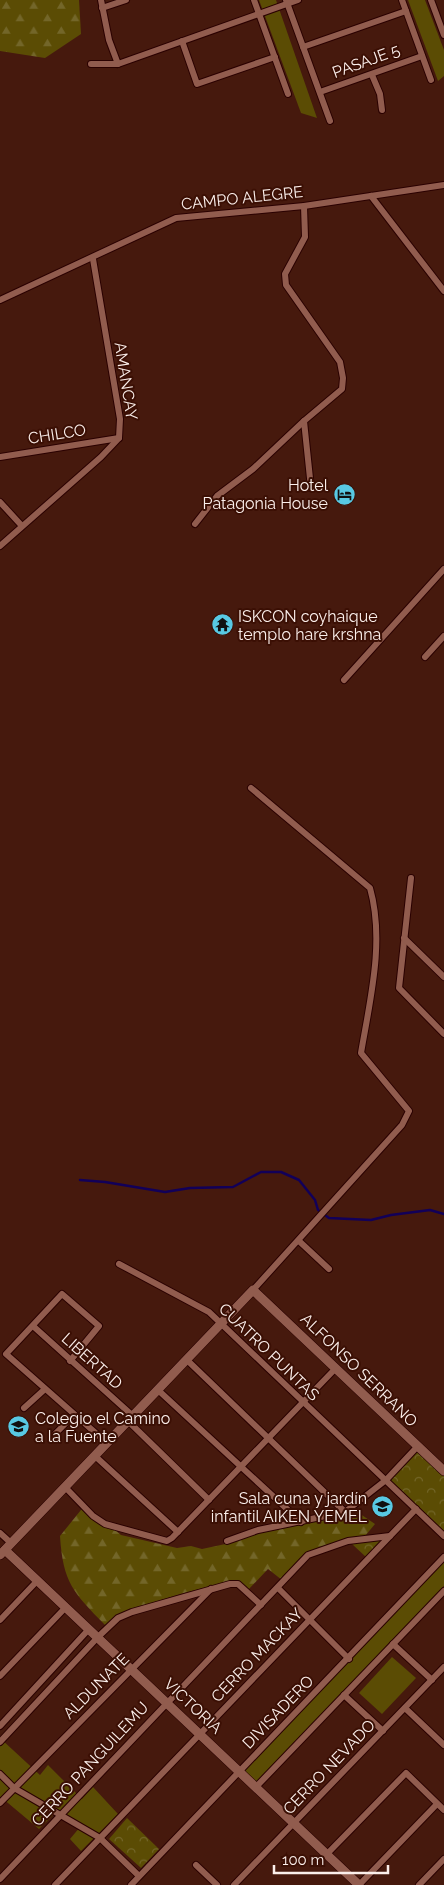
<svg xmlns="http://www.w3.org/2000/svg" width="444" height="1885" viewBox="0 0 444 1885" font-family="Raleway,sans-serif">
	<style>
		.grass { fill: #5b4c04 }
		.forest { fill: url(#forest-firs) }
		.park { fill: url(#park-crowns) }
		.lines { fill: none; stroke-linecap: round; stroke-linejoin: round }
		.stream { stroke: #120059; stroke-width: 2.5 }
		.minor-casing { stroke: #2a0100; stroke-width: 8 }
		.tertiary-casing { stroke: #2a0100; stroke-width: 10 }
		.minor { stroke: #915c4e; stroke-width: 6 }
		.tertiary { stroke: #915c4e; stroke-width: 9 }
		.labels { text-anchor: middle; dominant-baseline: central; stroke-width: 4; stroke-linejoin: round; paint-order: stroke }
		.street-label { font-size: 16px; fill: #fbefeb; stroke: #3b0f04 }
		.poi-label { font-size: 16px; fill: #fbefeb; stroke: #3b0f04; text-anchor: end }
	</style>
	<defs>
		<pattern id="forest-firs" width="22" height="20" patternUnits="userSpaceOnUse" patternTransform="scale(1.25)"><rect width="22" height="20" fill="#5b4c04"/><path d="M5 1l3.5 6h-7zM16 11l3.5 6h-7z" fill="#736629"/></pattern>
		<pattern id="park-crowns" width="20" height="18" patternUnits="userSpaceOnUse" patternTransform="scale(1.25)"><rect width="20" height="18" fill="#5b4c04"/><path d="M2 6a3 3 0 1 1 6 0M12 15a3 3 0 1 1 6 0" fill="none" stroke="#736629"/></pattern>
	</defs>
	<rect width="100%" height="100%" fill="#46190d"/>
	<g class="grass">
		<polygon points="259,0 276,0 317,118 301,113"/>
		<polygon points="408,0 425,0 444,50 444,76 438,81"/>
		<polygon points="444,1562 444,1586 257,1783 243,1771"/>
		<polygon points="392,1657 416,1678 382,1714 359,1693"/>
		<polygon points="0,1738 40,1775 48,1765 82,1799 93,1787 118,1814 81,1851 70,1839 80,1827 54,1814 39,1829 2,1798 0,1800"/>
	</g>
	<g class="forest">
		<polygon points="0,0 79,0 81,34 45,58 0,51"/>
		<path d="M85,1505L121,1535L177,1548L191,1546L202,1549L230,1543L265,1530L356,1511L375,1524L365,1536L309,1552L282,1580L268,1569L248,1590L239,1582C195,1587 143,1603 105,1625C73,1592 63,1583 60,1536Z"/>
	</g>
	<g class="park">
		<polygon points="417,1452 444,1476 444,1532 390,1480"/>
		<polygon points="384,1539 367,1558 351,1543"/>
		<polygon points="127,1818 159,1849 141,1868 109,1839"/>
	</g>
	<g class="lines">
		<polyline class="stream" points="80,1180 105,1182 165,1192 190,1188 233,1187 261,1172 281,1172 299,1180 315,1200 318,1210 329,1218 371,1220 391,1215 430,1210 444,1214"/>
		<defs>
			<g id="minor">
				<polyline points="101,0 109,40 118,64"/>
				<polyline points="254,0 288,94"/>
				<polyline points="286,0 330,121"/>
				<polyline points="402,0 431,80"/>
				<polyline points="431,0 444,35"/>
				<polyline points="102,8 126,0"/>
				<polyline points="182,41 197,84 275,57"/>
				<polyline points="303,47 406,11"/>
				<polyline points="91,64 118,64 298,0"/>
				<polyline points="372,75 380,94 382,110"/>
				<polyline points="320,92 422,56"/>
				<polyline points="371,196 444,291"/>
				<polyline points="304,206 305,237 285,274 286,285 340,362 343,378 342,389 304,421 311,488"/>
				<polyline points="0,300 176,218 304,206 444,185"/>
				<polyline points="0,457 119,438"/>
				<polyline points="0,502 22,526"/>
				<polyline points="195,524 217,496 253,469 304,421"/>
				<polyline points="0,546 101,457 119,438 120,419 93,259"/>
				<polyline points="425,657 444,636"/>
				<polyline points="344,680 444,569"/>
				<path d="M251,788L370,888C385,941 370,1000 361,1053L409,1111L402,1125L253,1290"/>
				<polyline points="411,878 399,988 444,1034"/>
				<polyline points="404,938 444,977"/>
				<polyline points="299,1241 329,1269"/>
				<polyline points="119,1264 209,1312 444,1536"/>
				<polyline points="33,1326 133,1416"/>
				<polyline points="187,1360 345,1512"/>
				<polyline points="70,1361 99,1326 62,1294 6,1354 107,1443"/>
				<polyline points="158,1390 301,1522"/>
				<polyline points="24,1408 45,1389"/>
				<polyline points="128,1421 209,1500"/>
				<polyline points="52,1437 74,1415"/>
				<polyline points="95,1456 178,1532"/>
				<polyline points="65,1487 93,1516 105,1524 167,1541 172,1538 335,1369"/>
				<polyline points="0,1533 11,1543"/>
				<polyline points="227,1541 258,1530 345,1512 386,1480 417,1447"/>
				<polyline points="278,1588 349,1659"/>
				<polyline points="0,1620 38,1580"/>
				<polyline points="393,1644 432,1680"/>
				<polyline points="0,1676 66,1607"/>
				<polyline points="344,1695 383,1731"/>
				<polyline points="405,1708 444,1745"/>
				<polyline points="0,1726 89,1629"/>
				<polyline points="0,1742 98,1637 118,1618 132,1612 230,1584 238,1584 261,1605"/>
				<polyline points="0,1774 14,1788 100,1838 139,1876"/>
				<polyline points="256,1787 444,1591"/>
				<polyline points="0,1803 211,1589"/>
				<polyline points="327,1854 406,1773 444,1810"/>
				<polyline points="196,1865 217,1885"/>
				<polyline points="0,1879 308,1555 348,1541 390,1536"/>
				<polyline points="55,1885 416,1509"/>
				<polyline points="131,1885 444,1557"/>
				<polyline points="234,1885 444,1667"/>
				<polyline points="359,1885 437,1804"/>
				<polyline points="419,1885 444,1859"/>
			</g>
			<g id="tertiary">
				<polyline points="5,1550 359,1885"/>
				<polyline points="0,1555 253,1290 444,1471"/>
			</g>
		</defs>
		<use href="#minor" class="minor-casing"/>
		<use href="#tertiary" class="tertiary-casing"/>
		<use href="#minor" class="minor"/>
		<use href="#tertiary" class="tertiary"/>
	</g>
	<defs>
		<symbol id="hotel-disc" viewBox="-11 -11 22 22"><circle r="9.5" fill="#58c9e3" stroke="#3b0f04"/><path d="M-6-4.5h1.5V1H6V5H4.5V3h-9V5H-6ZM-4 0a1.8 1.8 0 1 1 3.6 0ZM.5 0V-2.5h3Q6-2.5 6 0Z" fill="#111"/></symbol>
		<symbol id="temple-disc" viewBox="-11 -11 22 22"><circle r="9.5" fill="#58c9e3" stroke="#3b0f04"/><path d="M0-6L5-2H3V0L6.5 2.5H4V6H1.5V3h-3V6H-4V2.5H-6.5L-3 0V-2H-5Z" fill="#111"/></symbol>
		<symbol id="school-disc" viewBox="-11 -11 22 22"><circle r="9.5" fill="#58c9e3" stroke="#3b0f04"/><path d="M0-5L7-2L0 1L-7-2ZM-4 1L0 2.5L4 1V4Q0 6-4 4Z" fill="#111"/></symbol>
	</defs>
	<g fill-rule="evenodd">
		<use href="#hotel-disc" x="332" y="482" width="25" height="25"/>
		<use href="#temple-disc" x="210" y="612" width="25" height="25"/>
		<use href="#school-disc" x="6" y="1414" width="25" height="25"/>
		<use href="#school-disc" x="370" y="1494" width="25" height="25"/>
	</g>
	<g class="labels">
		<g class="street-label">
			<text transform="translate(366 61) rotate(-20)">PASAJE 5</text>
			<text transform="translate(242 198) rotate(-6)">CAMPO ALEGRE</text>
			<text transform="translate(126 381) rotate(81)">AMANCAY</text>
			<text transform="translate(57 434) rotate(-9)">CHILCO</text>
			<text transform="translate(269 1352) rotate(44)">CUATRO PUNTAS</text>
			<text transform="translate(92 1361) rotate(42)">LIBERTAD</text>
			<text transform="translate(359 1370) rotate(44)">ALFONSO SERRANO</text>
			<text transform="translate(257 1655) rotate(-46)">CERRO MACKAY</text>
			<text transform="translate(96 1686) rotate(-45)">ALDUNATE</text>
			<text transform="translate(193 1706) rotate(43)">VICTORIA</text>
			<text transform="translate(278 1712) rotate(-46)">DIVISADERO</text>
			<text transform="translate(90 1764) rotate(-47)">CERRO PANGUILEMU</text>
			<text transform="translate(329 1767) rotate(-46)">CERRO NEVADO</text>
		</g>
		<g class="poi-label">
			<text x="328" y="485">Hotel<tspan x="328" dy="18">Patagonia House</tspan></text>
			<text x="238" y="616" text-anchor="start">ISKCON coyhaique<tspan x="238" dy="18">templo hare krshna</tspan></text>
			<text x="35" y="1418" text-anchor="start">Colegio el Camino<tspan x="35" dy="18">a la Fuente</tspan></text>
			<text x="367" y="1498">Sala cuna y jardín<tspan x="367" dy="18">infantil AIKEN YEMEL</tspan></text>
		</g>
	</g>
	<path d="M274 1865v8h114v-8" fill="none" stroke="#fbefeb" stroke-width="2.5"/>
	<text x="282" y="1865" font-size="15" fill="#fbefeb" stroke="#3b0f04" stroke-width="4" paint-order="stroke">100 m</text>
</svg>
